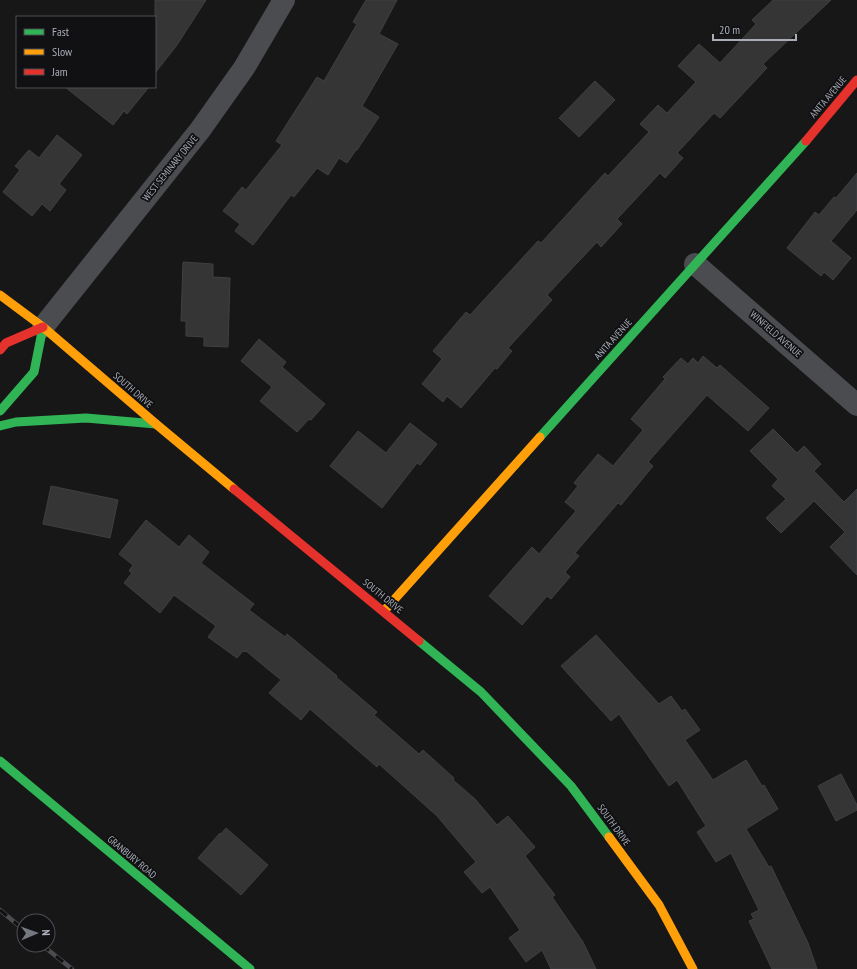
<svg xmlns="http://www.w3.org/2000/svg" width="857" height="969" viewBox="0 0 857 969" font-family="'PT Sans Narrow',sans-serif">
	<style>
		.building { fill: #353536; stroke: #3f4043 }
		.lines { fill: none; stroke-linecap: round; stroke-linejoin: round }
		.street { stroke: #4b4c50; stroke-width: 22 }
		.fast { stroke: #30b455; stroke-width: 9 }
		.slow { stroke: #ff9f0a; stroke-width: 9 }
		.jam { stroke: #e5322d; stroke-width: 9 }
		.rail-casing { stroke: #4b4c4f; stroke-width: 4.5 }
		.rail { stroke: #111113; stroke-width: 3; stroke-dasharray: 9; stroke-linecap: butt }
		.labels { text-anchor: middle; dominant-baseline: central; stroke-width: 3.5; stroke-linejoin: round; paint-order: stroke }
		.street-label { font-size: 10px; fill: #a8adb8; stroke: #111113 }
	</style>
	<rect width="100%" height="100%" fill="#171717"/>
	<g class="building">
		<polygon points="155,0 206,0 177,45 155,73"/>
		<polygon points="366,0 397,0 379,34 398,44 362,106 379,117 357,150 356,150 347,163 339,158 328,175 317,168 294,197 291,195 253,245 235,231 240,224 223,211 242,187 246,190 282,145 276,141 317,77 324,81 357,24 353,22"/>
		<polygon points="773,0 831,0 763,64 767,68 720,118 714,113 677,153 683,158 665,178 660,173 617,219 622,224 601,247 597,242 547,295 552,300 508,348 512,351 497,369 495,368 461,408 447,396 443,402 422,384 442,359 433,351 466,312 470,315 538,241 541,243 605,173 608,176 649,132 640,124 658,105 667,113 696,82 678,66 699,44 720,63 756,24 752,20"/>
		<polygon points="595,81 615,100 579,137 559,118"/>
		<polygon points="65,87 149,87 127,114 124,111 113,125"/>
		<polygon points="57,135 82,155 59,184 66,190 50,211 42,204 32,216 3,192 20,170 15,166 29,150 39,158"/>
		<polygon points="857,173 857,210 831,241 851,258 833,280 824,272 821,276 787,248 815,212 819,215 834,197 836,198"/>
		<polygon points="183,262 213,264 213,277 230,278 228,347 204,346 204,337 186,336 186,321 181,321"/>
		<polygon points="259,339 286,362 282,367 325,404 311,420 309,419 297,432 260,401 272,387 241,361"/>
		<polygon points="703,356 717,368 720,365 769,408 748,431 707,395 648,462 653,466 621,505 618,503 575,553 579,556 565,572 570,577 551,599 547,596 522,625 489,596 532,547 539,554 576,511 565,502 578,486 574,483 598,454 613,466 643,430 631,419 665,379 663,377 681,358 688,364 693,358 698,363"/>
		<polygon points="410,423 437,444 420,465 417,463 382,508 330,466 358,431 386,453"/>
		<polygon points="773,429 797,453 804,446 821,464 814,471 844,502 857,489 857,575 830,547 845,532 814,501 781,533 766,518 786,499 772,486 778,479 750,451"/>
		<polygon points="51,486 118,500 110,538 43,524"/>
		<polygon points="146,520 179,547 189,535 209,552 201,563 254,604 249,610 285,637 287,634 337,676 336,677 377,712 374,715 419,754 423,750 454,778 453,780 475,799 497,825 508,816 535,847 525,856 555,895 552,897 583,942 596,969 551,969 542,950 526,962 509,938 520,930 490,887 482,893 464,872 476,862 437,816 379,764 377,767 310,709 301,720 269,693 281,680 246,651 245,652 243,651 237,658 208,637 216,626 174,595 160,613 124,583 132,573 129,571 133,565 119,554"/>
		<polygon points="596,635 659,704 671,696 682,711 685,709 700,730 685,740 713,780 746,760 762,786 764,785 778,809 746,829 769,867 771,866 808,943 817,969 772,969 749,921 754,919 751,914 759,910 731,853 716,862 697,832 706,826 677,780 669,786 619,714 611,721 561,666"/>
		<polygon points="841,774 857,805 857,810 836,821 818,786"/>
		<polygon points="226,828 268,865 241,895 198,858 220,833 221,834"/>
	</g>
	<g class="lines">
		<g class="street">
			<polyline points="695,264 857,405"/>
			<polyline points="43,327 200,130 244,68 284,0"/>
		</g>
		<g class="fast">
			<polyline points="0,411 34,372 43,327"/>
			<polyline points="0,426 16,422 86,418 156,424"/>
			<polyline points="540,437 806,141"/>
			<polyline points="419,641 481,692 571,786 609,837"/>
			<polyline points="0,761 250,969"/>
		</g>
		<g class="slow">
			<polyline points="0,295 43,327 156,424 234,489"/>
			<polyline points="384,611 540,437"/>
			<polyline points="609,837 659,905 693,969"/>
		</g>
		<g class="jam">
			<polyline points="806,141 857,80"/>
			<polyline points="0,350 6,343 43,327"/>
			<polyline points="234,489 419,641"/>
		</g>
		<defs>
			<g id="rail">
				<polyline points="0,910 24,930"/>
				<polyline points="42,945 72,969"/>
			</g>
		</defs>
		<use href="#rail" class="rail-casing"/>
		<use href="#rail" class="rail"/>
	</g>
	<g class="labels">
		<g class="street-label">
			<text transform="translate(828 97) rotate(-50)">ANITA AVENUE</text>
			<text transform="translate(170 168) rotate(-51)">WEST SEMINARY DRIVE</text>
			<text transform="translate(776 334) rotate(41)">WINFIELD AVENUE</text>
			<text transform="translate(613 339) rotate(-48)">ANITA AVENUE</text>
			<text transform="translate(133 390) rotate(41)">SOUTH DRIVE</text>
			<text transform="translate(383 596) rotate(39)">SOUTH DRIVE</text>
			<text transform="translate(614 825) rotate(54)">SOUTH DRIVE</text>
			<text transform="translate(132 857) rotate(40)">GRANBURY ROAD</text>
		</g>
	</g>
	<rect x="16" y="16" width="140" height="72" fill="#111113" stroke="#4d4f55"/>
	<rect x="24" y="29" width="20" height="6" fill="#30b455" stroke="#4d4f55"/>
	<text x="52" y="36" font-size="12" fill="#a8adb8">Fast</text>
	<rect x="24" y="49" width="20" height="6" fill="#ff9f0a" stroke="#4d4f55"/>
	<text x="52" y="56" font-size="12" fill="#a8adb8">Slow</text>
	<rect x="24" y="69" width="20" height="6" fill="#e5322d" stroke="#4d4f55"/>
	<text x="52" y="76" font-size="12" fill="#a8adb8">Jam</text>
	<g transform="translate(36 933) rotate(88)"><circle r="19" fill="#111113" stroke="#4d4f55"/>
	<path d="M0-3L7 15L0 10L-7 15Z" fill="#757880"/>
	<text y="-6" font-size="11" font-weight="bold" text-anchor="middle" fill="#a8adb8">N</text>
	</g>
	<path d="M713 34v6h83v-6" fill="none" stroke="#a8adb8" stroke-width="2"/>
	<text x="719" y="34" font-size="12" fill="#a8adb8" stroke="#111113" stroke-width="3" paint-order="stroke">20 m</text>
</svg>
